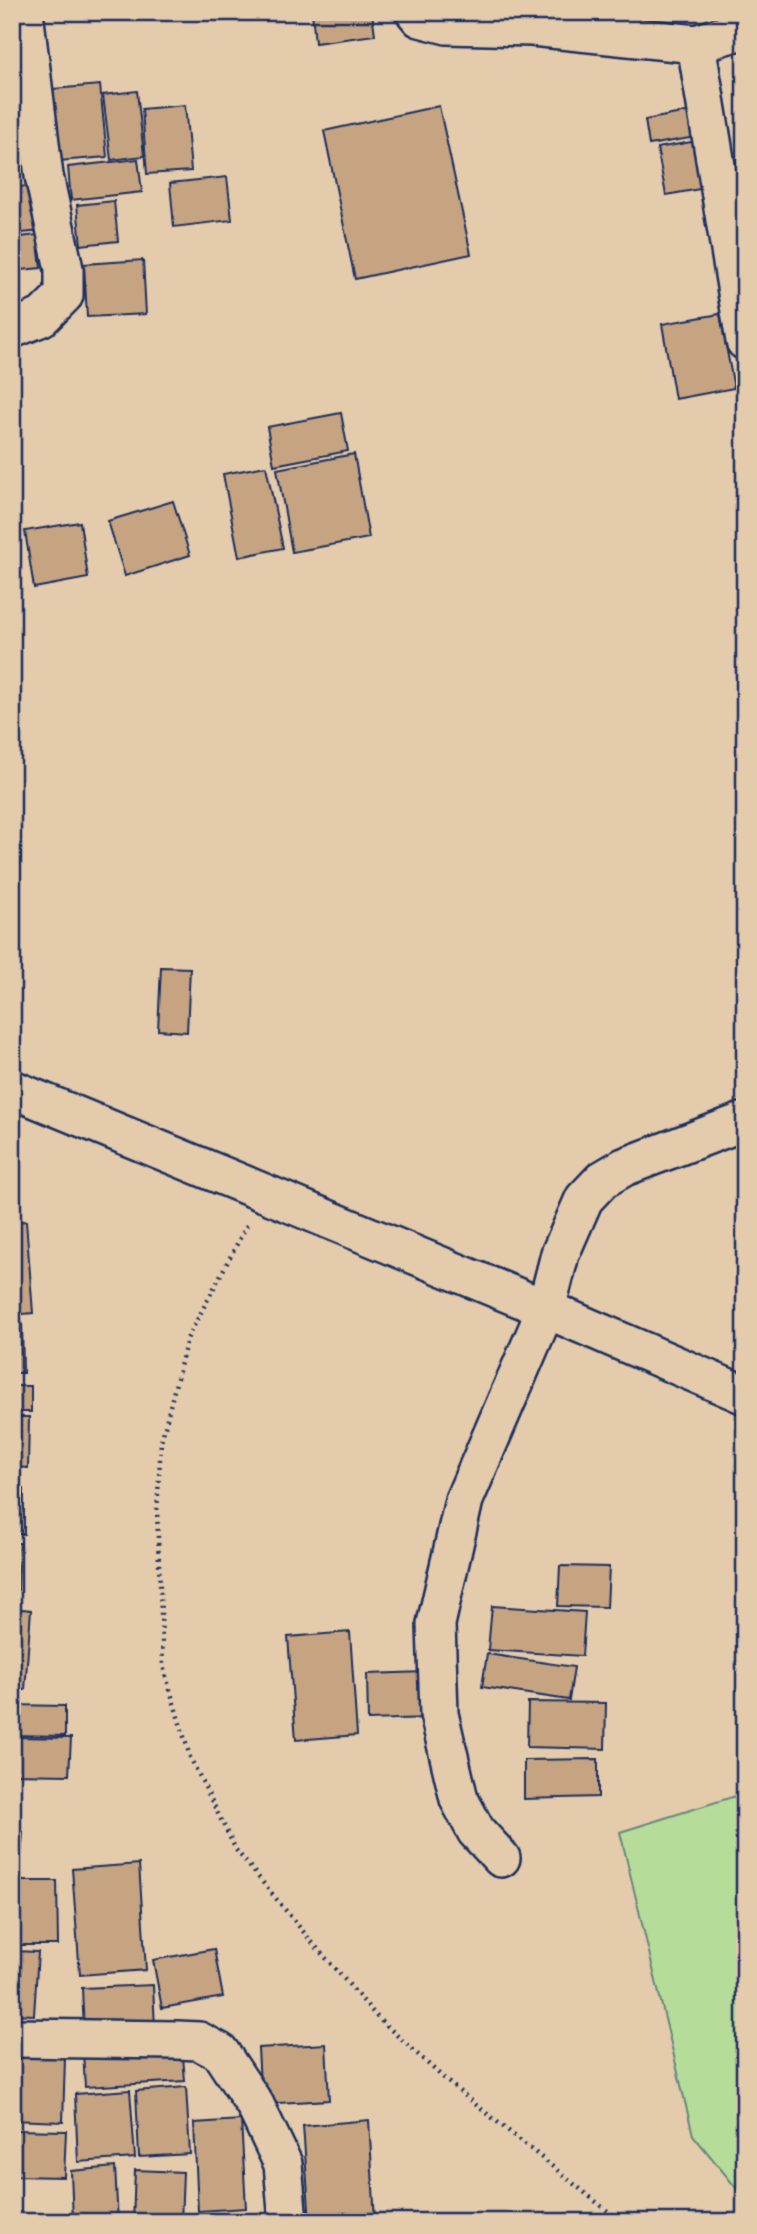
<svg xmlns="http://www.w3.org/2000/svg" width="757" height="2234" viewBox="0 0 757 2234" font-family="Sriracha,sans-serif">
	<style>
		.green { fill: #b5dc99; stroke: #68867c; stroke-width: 2 }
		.building { fill: #c6a481; stroke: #1b2f5e; stroke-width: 2 }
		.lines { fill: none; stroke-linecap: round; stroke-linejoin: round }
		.street-casing { stroke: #1b2f5e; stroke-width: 42 }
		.path { stroke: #1b2f5e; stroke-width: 4.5; stroke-dasharray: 2 5; stroke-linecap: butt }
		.street { stroke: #e3cbac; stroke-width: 37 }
	</style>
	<rect width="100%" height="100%" fill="#e3cbac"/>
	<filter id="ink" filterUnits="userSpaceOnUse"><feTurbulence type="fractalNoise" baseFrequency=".0143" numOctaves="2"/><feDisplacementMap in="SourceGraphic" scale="14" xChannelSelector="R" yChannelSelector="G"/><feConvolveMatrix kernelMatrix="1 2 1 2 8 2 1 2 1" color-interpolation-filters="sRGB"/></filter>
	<g filter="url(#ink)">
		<polygon class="green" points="745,1793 745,2199 693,2135 620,1832"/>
		<g class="building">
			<polygon points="312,12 372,12 375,35 315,43"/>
			<polygon points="100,85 107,157 59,161 53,89"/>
			<polygon points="137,91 144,156 111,160 103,95"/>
			<polygon points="185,105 191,171 147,174 142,109"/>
			<polygon points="439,106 471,254 355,279 324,131"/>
			<polygon points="692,111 696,137 649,145 645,120"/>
			<polygon points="703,140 711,187 666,195 657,148"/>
			<polygon points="138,159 142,192 71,200 68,167"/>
			<polygon points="227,177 232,220 174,227 170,183"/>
			<polygon points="36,185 41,231 12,234 12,188"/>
			<polygon points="114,201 118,241 81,245 77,205"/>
			<polygon points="37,235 41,268 12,271 12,238"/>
			<polygon points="143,260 146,314 87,317 84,264"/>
			<polygon points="12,279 16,279 21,323 12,324"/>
			<polygon points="720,314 734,388 675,399 662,324"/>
			<polygon points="341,413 348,451 274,465 267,427"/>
			<polygon points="354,454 369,538 292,552 277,469"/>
			<polygon points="266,466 283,548 239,557 223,474"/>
			<polygon points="173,501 190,555 125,576 108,521"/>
			<polygon points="80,522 88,578 34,588 25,531"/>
			<polygon points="161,967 190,968 187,1032 158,1030"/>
			<polygon points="26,1221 33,1313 12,1315 12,1222"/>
			<polygon points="12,1322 22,1322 23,1373 12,1373"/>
			<rect x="12" y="1386" width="19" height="26"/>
			<polygon points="12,1417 29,1417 28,1468 12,1467"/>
			<rect x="12" y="1489" width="12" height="45"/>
			<polygon points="12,1543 20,1543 18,1592 12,1592"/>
			<polygon points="560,1566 609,1567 607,1607 558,1606"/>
			<polygon points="492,1606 585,1612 582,1656 488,1650"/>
			<polygon points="12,1608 31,1610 25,1690 12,1689"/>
			<polygon points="350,1632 357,1735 296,1740 288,1637"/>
			<polygon points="487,1654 574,1667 569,1700 482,1687"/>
			<polygon points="427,1672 429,1718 368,1720 367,1674"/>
			<polygon points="528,1702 606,1703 605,1749 527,1747"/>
			<polygon points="12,1705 65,1706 65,1736 12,1735"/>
			<polygon points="12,1737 71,1738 69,1775 12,1774"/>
			<polygon points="598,1759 598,1797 524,1799 524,1760"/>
			<polygon points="12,1831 23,1832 20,1869 12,1869"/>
			<polygon points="139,1864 146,1970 80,1975 72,1869"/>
			<polygon points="12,1881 57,1881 58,1945 12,1945"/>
			<polygon points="214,1949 223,1997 162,2008 153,1960"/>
			<polygon points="12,1951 38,1952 34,2015 12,2014"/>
			<polygon points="153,1985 155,2029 84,2032 82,1988"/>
			<polygon points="182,2044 185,2081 85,2087 83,2051"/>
			<polygon points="326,2044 329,2100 261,2104 258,2048"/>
			<polygon points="12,2056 65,2058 63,2122 12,2120"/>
			<polygon points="186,2087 190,2154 139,2157 136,2091"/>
			<polygon points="130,2090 135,2158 78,2162 75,2094"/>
			<polygon points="241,2120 246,2208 198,2211 194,2123"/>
			<polygon points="369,2120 375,2221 310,2222 303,2126"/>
			<polygon points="12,2130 66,2131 64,2177 12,2176"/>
			<polygon points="115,2167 118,2222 73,2222 71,2171"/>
			<polygon points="135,2170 183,2172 181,2222 133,2222"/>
		</g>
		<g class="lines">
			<defs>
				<g id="street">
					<polyline points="415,12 420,18 447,25 532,27 696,44 745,29"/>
					<polyline points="696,44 745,341"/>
					<polyline points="12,329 42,317 64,295 64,269 44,176 24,12"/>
					<polyline points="12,1089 546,1309 745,1395"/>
					<polyline points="501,1858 476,1831 459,1799 439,1714 436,1624 464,1500 546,1309 560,1254 584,1199 602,1180 624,1167 745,1121"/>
					<polyline points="12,2038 177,2040 199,2041 220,2052 255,2105 283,2164 288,2222"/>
				</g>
			</defs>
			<use href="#street" class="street-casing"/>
			<polyline class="path" points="247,1225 187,1339 161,1442 157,1511 163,1666 190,1757 236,1850 311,1941 378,2018 448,2082 621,2222"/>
			<use href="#street" class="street"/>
		</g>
	</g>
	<rect width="757" height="2234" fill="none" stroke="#e3cbac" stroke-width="42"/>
	<rect x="21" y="21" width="715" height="2192" fill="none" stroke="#1b2f5e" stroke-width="2.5" filter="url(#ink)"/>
</svg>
